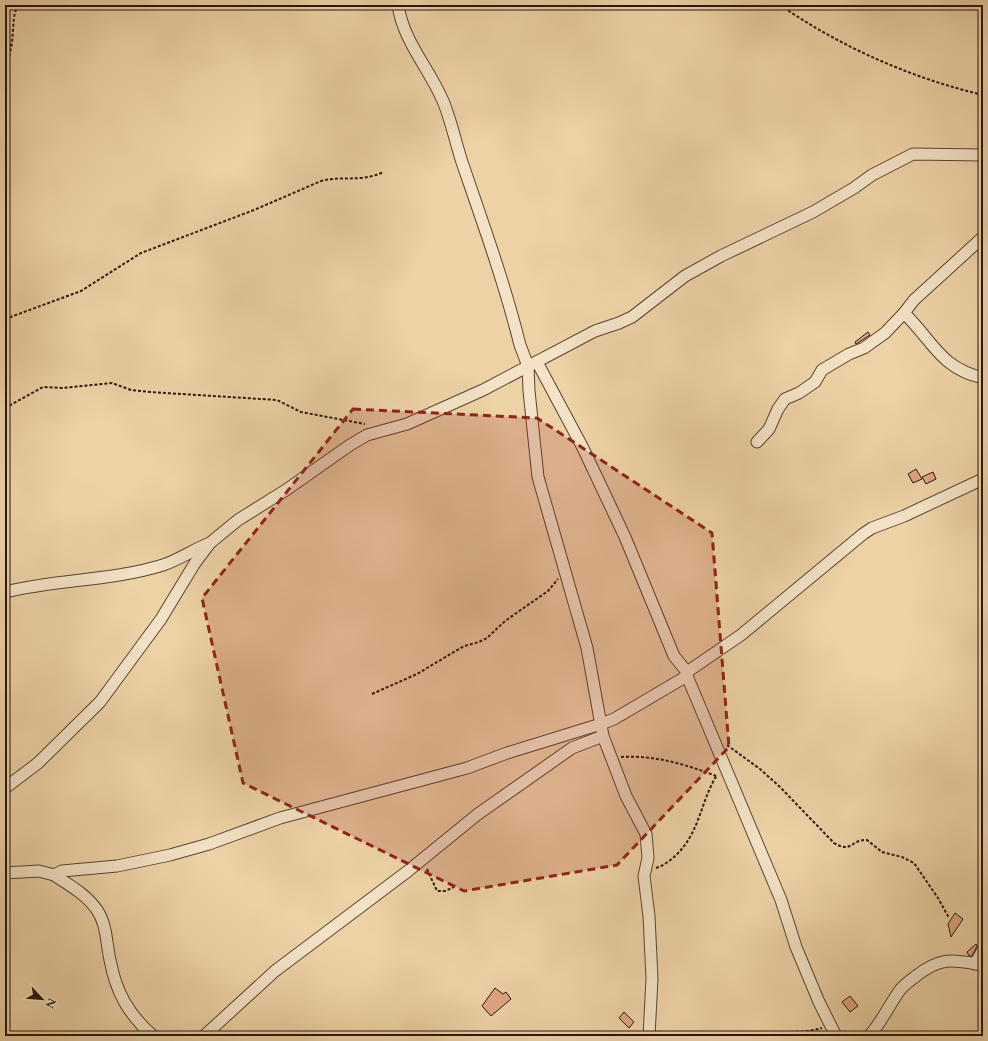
<svg xmlns="http://www.w3.org/2000/svg" width="988" height="1041" viewBox="0 0 988 1041" font-family="Cardo,serif">
	<style>
		.building { fill: #e1a581; stroke: #28150d }
		.lines { fill: none; stroke-linecap: round; stroke-linejoin: round }
		.minor-casing { stroke: #594433; stroke-width: 13 }
		.path { stroke: #28150d; stroke-width: 2; stroke-dasharray: 3 2; stroke-linecap: butt }
		.minor { stroke: #f3e2c5; stroke-width: 11 }
		.marked { fill: #8f2418; fill-opacity: 0.2; stroke: #8f2418; stroke-width: 3; stroke-dasharray: 8 5; stroke-linejoin: round }
	</style>
	<rect width="100%" height="100%" fill="#edd2a6"/>
	<filter id="stains"><feTurbulence type="fractalNoise" baseFrequency=".005" numOctaves="4"/><feColorMatrix values="0 0 0 0 .2 0 0 0 0 .09 0 0 0 0 .02 0 0 0 .5 -.17"/></filter>
	<radialGradient id="worn" r=".72"><stop offset=".6" stop-color="#630" stop-opacity="0"/><stop offset="1" stop-color="#630" stop-opacity=".3"/></radialGradient>
	<g class="building">
		<polygon points="868,332 870,335 856,344 855,342"/>
		<polygon points="916,469 922,479 913,483 908,474"/>
		<polygon points="933,472 936,479 926,484 922,477"/>
		<polygon points="955,913 963,919 951,937 948,924"/>
		<polygon points="976,944 977,946 972,956 969,956 967,952"/>
		<polygon points="495,988 503,994 506,992 511,999 491,1016 482,1006"/>
		<polygon points="850,996 858,1006 850,1012 842,1002"/>
		<polygon points="624,1012 634,1022 629,1028 619,1018"/>
	</g>
	<g class="lines">
		<defs>
			<g id="minor">
				<path d="M398,5C403,41 429,68 443,101C452,122 456,146 464,168C484,226 505,285 520,345L528,366L529,391L538,477L587,648L603,736L626,796L646,834L648,858L644,876L649,916L652,979L649,1036"/>
				<path d="M904,313C933,341 940,368 983,378"/>
				<polyline points="537,362 583,448 625,537 674,656 687,672"/>
				<polyline points="757,442 769,429 778,409 785,399 799,393 815,382 822,370 849,354 864,348 885,333 904,313 914,300 983,237"/>
				<path d="M5,592C57,579 112,581 163,565C179,560 194,549 210,543"/>
				<polyline points="687,676 781,900 796,947 819,1002 836,1036"/>
				<polyline points="5,788 38,763 100,702 161,619 195,563 210,543 238,520 286,490 350,445 367,435 407,424 483,390 595,331 619,323 632,317 685,276 721,256 813,212 854,188 872,175 913,154 983,155"/>
				<polyline points="5,873 39,871 54,875 62,871 117,866 170,855 209,844 280,818 467,768 507,753 601,724 614,719 687,676 687,672 741,635 863,534 872,528 904,516 983,479"/>
				<path d="M54,875C69,885 86,894 97,910C107,925 106,942 110,960C116,992 128,1014 153,1036"/>
				<polyline points="975,964 983,950"/>
				<polyline points="204,1036 275,971 408,871 478,814 572,748 603,736"/>
				<path d="M869,1036C882,1022 889,1005 900,990C905,984 911,980 916,976C942,956 953,960 983,965"/>
			</g>
		</defs>
		<use href="#minor" class="minor-casing"/>
		<g class="path">
			<path d="M780,5C841,47 911,78 983,95"/>
			<polyline points="5,49 11,44"/>
			<polyline points="5,76 12,43 14,17 17,5"/>
			<path d="M5,319L81,291L141,253L254,210L321,181C345,175 358,183 384,172"/>
			<polyline points="5,408 43,387 62,388 112,383 131,390 150,392 277,400 301,412 365,424"/>
			<polyline points="372,694 417,674 464,646 479,642 487,638 505,621 548,591 558,579"/>
			<path d="M727,745L760,769L780,787L834,843C852,854 851,839 867,840L882,852L902,857L914,863L938,898L949,918"/>
			<path d="M621,757C654,755 685,764 716,776"/>
			<path d="M656,868C663,866 669,861 674,857C700,834 700,802 717,775"/>
			<polyline points="427,869 437,891 445,891 454,887"/>
			<path d="M736,1036C763,1028 794,1036 822,1028"/>
		</g>
		<use href="#minor" class="minor"/>
	</g>
	<path class="marked" d="M353,409L537,418L712,533L729,747L617,865L464,891L243,783L202,598Z"/>
	<rect width="988" height="1041" fill="none" stroke="#edd2a6" stroke-width="20"/>
	<rect x="6" y="6" width="976" height="1029" fill="none" stroke="#28150d" stroke-width="2"/>
	<rect x="10" y="10" width="968" height="1021" fill="none" stroke="#28150d"/>
	<g transform="translate(42 999) rotate(116)" stroke="#f3e2c5" stroke-width="3" paint-order="stroke">
	<path d="M0-3L7 15L0 10L-7 15Z" fill="#28150d"/>
	<text y="-6" font-size="11" font-weight="bold" text-anchor="middle" fill="#28150d">N</text>
	</g>
	<rect width="100%" height="100%" filter="url(#stains)"/>
	<rect width="100%" height="100%" fill="url(#worn)"/>
</svg>
